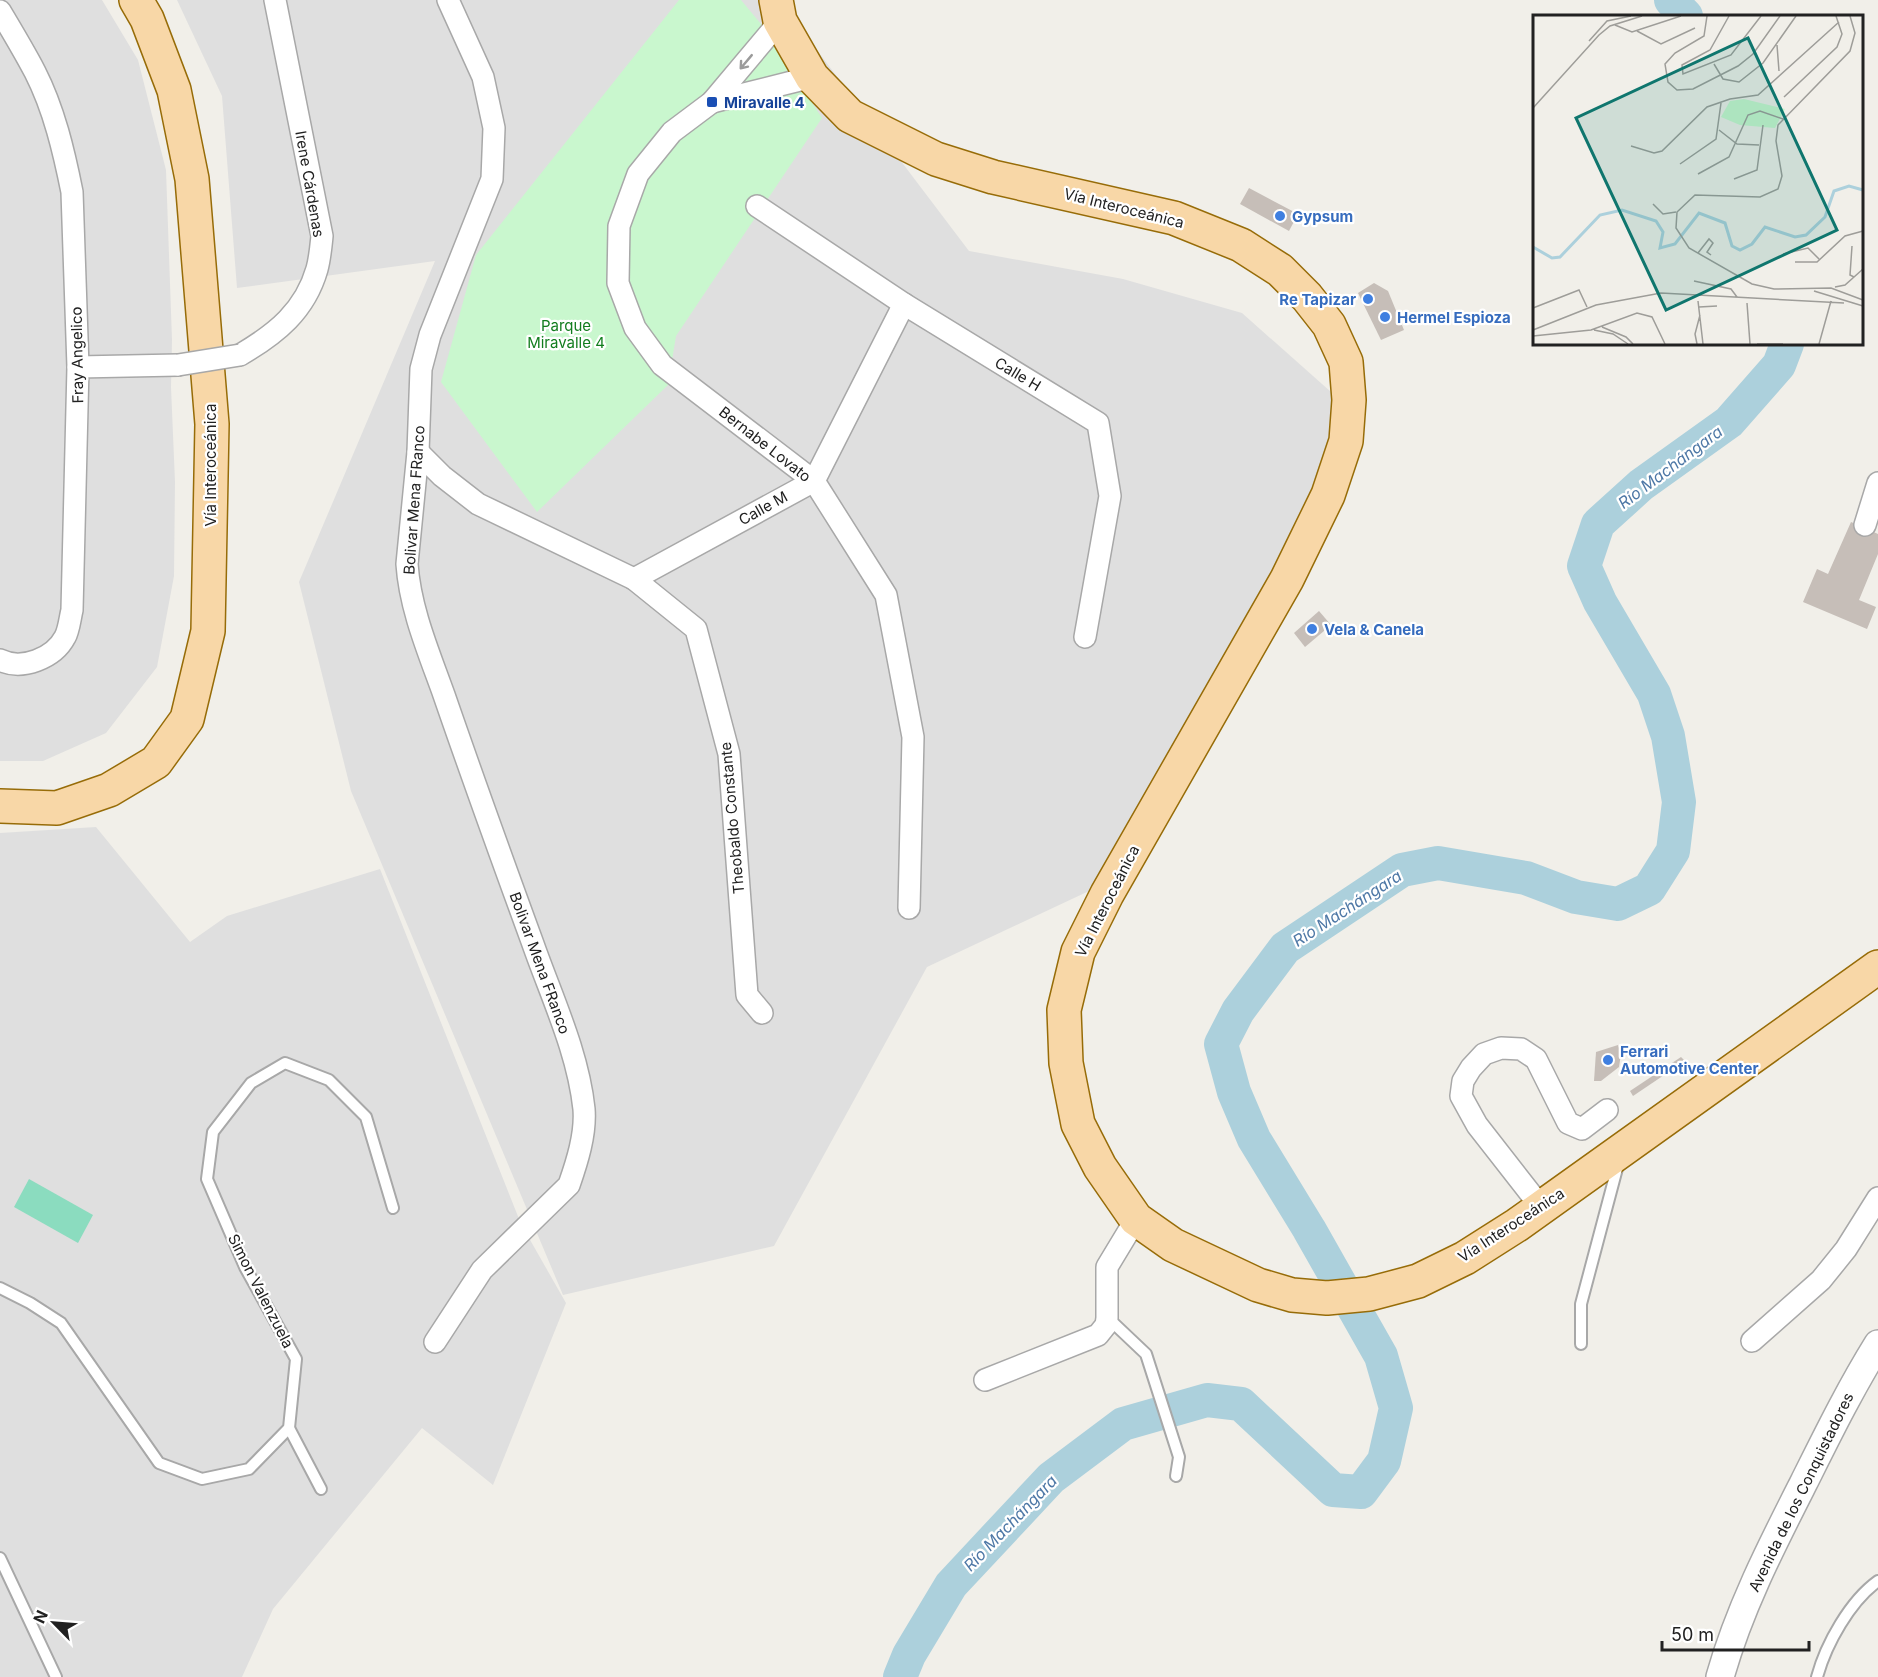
<svg xmlns="http://www.w3.org/2000/svg" width="1878" height="1677" viewBox="0 0 1878 1677" font-family="Inter,sans-serif">
	<style>
		.residential { fill: #dfdfdf }
		.park { fill: #c9f7ce }
		.pitch { fill: #8bdcbf }
		.lines { fill: none; stroke-linecap: round; stroke-linejoin: round }
		.river { stroke: #acd0dc; stroke-width: 34 }
		.building { fill: #c6beb8 }
		.service-casing { stroke: #a8a8a8; stroke-width: 14 }
		.minor-casing { stroke: #a8a8a8; stroke-width: 24 }
		.tertiary-casing { stroke: #a8a8a8; stroke-width: 30 }
		.primary-casing { stroke: #976c08; stroke-width: 36 }
		.service { stroke: #fff; stroke-width: 10 }
		.minor { stroke: #fff; stroke-width: 21 }
		.tertiary { stroke: #fff; stroke-width: 27 }
		.primary { stroke: #f8d7a7; stroke-width: 33 }
		.minor-bridge-casing { stroke: #a8a8a8; stroke-width: 24; stroke-linecap: butt }
		.minor-bridge { stroke: #fff; stroke-width: 21 }
		.oneway { stroke: #9b9b9b }
		.transit-dot { fill: #1a4fb4; stroke: #fff; stroke-width: 2 }
		.shop-dot { fill: #3f7fe0; stroke: #fff; stroke-width: 2 }
		.labels { text-anchor: middle; dominant-baseline: central; stroke-width: 4.5; stroke-linejoin: round; paint-order: stroke }
		.transit-label { font-size: 15px; font-weight: bold; fill: #164399; stroke: #fff; text-anchor: start }
		.street-label { font-size: 15px; fill: #212121; stroke: #fff }
		.shop-label { font-size: 15px; font-weight: bold; fill: #366cbe; stroke: #fff; text-anchor: start }
		.park-label { font-size: 15px; fill: #127d1e; stroke: #fff }
		.water-label { font-size: 16px; font-style: italic; fill: #4e78a6; stroke: #fff }
		.inset-river { fill: none; stroke: #acd0dc; stroke-width: 3 }
		.inset-road { fill: none; stroke: #9e9d99; stroke-width: 1.5 }
		.view { fill: #0f766e; fill-opacity: 0.15; stroke: #0f766e; stroke-width: 3 }
		.inset-edge { fill: none; stroke: #212121; stroke-width: 3 }
	</style>
	<rect width="100%" height="100%" fill="#f1efe9"/>
	<g class="residential">
		<polygon points="0,0 102,0 138,60 166,170 172,340 171,387 175,482 174,576 157,667 106,733 43,761 0,761"/>
		<polygon points="177,0 779,0 969,251 1123,279 1242,313 1331,392 1339,492 1233,684 1089,891 927,967 774,1246 563,1295 351,791 299,582 435,261 237,288 222,96"/>
		<polygon points="96,827 190,942 227,916 380,869 521,1224 566,1303 493,1485 422,1428 273,1609 242,1677 0,1677 0,833"/>
	</g>
	<polygon class="park" points="679,0 741,0 761,24 822,118 676,336 668,385 537,512 441,382 476,255"/>
	<polygon class="pitch" points="29,1179 93,1215 78,1243 14,1207"/>
	<g class="lines">
		<g class="river">
			<polyline points="1671,0 1686,16"/>
			<polyline points="900,1677 909,1655 951,1585 1051,1478 1123,1424 1207,1400 1241,1404 1333,1490 1361,1492 1384,1461 1396,1408 1381,1356 1309,1229 1254,1139 1234,1092 1221,1044 1238,1011 1285,948 1402,870 1438,863 1526,878 1576,897 1618,904 1649,889 1673,851 1679,802 1668,736 1654,694 1600,602 1584,566 1598,524 1641,485 1729,422 1779,365 1787,344"/>
		</g>
	</g>
	<g class="building">
		<polygon points="1249,188 1298,214 1289,231 1240,204"/>
		<polygon points="1374,283 1388,291 1404,330 1381,340 1358,293"/>
		<polygon points="1851,522 1878,534 1878,554 1859,600 1876,607 1867,629 1803,602 1817,569 1828,574"/>
		<polygon points="1319,611 1331,625 1305,647 1294,633"/>
		<polygon points="1618,1045 1621,1054 1619,1067 1601,1081 1594,1081 1596,1052"/>
		<polygon points="1681,1057 1685,1061 1633,1096 1630,1091"/>
	</g>
	<g class="lines">
		<defs>
			<g id="service">
				<polyline points="0,1288 30,1303 61,1323 159,1463 202,1479 249,1469 289,1428 296,1359 245,1267 207,1179 213,1132 251,1083 285,1063 329,1080 366,1117 393,1208"/>
				<polyline points="1108,1318 1146,1354 1179,1457 1176,1476"/>
				<polyline points="1581,1344 1581,1304 1619,1161"/>
				<polyline points="289,1428 321,1489"/>
				<polyline points="0,1558 56,1677"/>
				<path d="M1817,1677C1826,1644 1850,1601 1878,1581"/>
			</g>
			<g id="minor">
				<path d="M0,11C12,31 24,51 35,72C54,109 64,152 72,192L78,367L72,610C70,618 69,630 65,637C54,658 22,671 0,660"/>
				<polyline points="780,21 712,102 672,132 638,174 619,226 618,283 635,328 662,365 814,481 886,595 913,737 909,908"/>
				<polyline points="712,102 812,77"/>
				<polyline points="757,206 904,304 1098,423 1110,496 1085,637"/>
				<path d="M240,355C276,334 305,311 317,269C320,258 321,246 322,236L275,0"/>
				<polyline points="78,367 178,365"/>
				<polyline points="418,452 442,476 478,504 634,579 696,629 729,754 747,995 762,1013"/>
				<polyline points="1865,525 1878,483"/>
				<polyline points="634,579 814,481 904,304"/>
				<polyline points="1541,1207 1477,1125 1461,1096 1463,1081 1471,1068 1484,1054 1501,1048 1521,1049 1536,1059 1568,1123 1582,1129 1607,1110"/>
				<polyline points="1752,1341 1821,1280 1846,1249 1878,1198"/>
				<path d="M435,1342L482,1270L569,1185C577,1162 586,1134 584,1109C578,1052 552,998 533,944C503,862 473,779 444,695C429,653 410,609 407,564L418,452L421,369L430,335L492,179L494,128L483,77L448,0"/>
				<polyline points="985,1380 1098,1335 1106,1325 1107,1318 1107,1267 1136,1219"/>
			</g>
			<path id="tertiary" d="M1720,1677C1739,1609 1772,1545 1804,1482C1827,1436 1850,1389 1878,1344"/>
			<g id="primary">
				<polyline points="776,0 780,21 812,77 850,116 936,159 993,177 1174,218 1241,245 1280,270 1307,297 1329,325 1346,362 1349,400 1346,441 1328,495 1287,579 1107,894 1078,952 1064,1010 1066,1063 1078,1124 1100,1167 1136,1219 1173,1245 1258,1285 1292,1295 1327,1298 1369,1294 1418,1281 1465,1258 1517,1225 1878,967"/>
				<polyline points="0,806 57,808 109,790 156,762 187,719 208,631 212,424 192,179 174,90 147,19 136,0"/>
			</g>
		</defs>
		<use href="#service" class="service-casing"/>
		<use href="#minor" class="minor-casing"/>
		<use href="#tertiary" class="tertiary-casing"/>
		<use href="#primary" class="primary-casing"/>
		<use href="#service" class="service"/>
		<use href="#minor" class="minor"/>
		<use href="#tertiary" class="tertiary"/>
		<use href="#primary" class="primary"/>
		<defs>
			<polyline id="minor-bridge" points="178,365 240,355"/>
		</defs>
		<use href="#minor-bridge" class="minor-bridge-casing"/>
		<use href="#minor-bridge" class="minor-bridge"/>
	</g>
	<defs><path id="oneway-shaft" d="M-6 0H5M1.5-3L5.5 0L1.5 3" fill="none" stroke-width="1.6" stroke-linecap="round" stroke-linejoin="round" transform="scale(1.5)"/></defs>
	<use class="oneway" href="#oneway-shaft" transform="translate(746 62) rotate(130)"/>
	<rect class="transit-dot" x="706" y="96" width="12" height="12" rx="3"/>
	<g class="shop-dot">
		<circle cx="1280" cy="216" r="6"/>
		<circle cx="1368" cy="299" r="6"/>
		<circle cx="1385" cy="317" r="6"/>
		<circle cx="1312" cy="629" r="6"/>
		<circle cx="1608" cy="1060" r="6"/>
	</g>
	<g class="labels">
		<g class="transit-label">
			<text x="724" y="102">Miravalle 4</text>
		</g>
		<g class="street-label">
			<text transform="translate(310 184) rotate(80)">Irene Cárdenas</text>
			<text transform="translate(1124 208) rotate(14)">Vía Interoceánica</text>
			<text transform="translate(77 355) rotate(-91)">Fray Angelico</text>
			<text transform="translate(1018 374) rotate(31)">Calle H</text>
			<text transform="translate(765 444) rotate(38)">Bernabe Lovato</text>
			<text transform="translate(210 465) rotate(-90)">Vía Interoceánica</text>
			<text transform="translate(414 500) rotate(-86)">Bolivar Mena FRanco</text>
			<text transform="translate(763 508) rotate(-29)">Calle M</text>
			<text transform="translate(732 818) rotate(-95)">Theobaldo Constante</text>
			<text transform="translate(1107 901) rotate(-63)">Vía Interoceánica</text>
			<text transform="translate(540 963) rotate(70)">Bolivar Mena FRanco</text>
			<text transform="translate(1511 1225) rotate(-33)">Vía Interoceánica</text>
			<text transform="translate(261 1291) rotate(63)">Simon Valenzuela</text>
			<text transform="translate(1801 1492) rotate(-64)">Avenida de los Conquistadores</text>
		</g>
		<g class="shop-label">
			<text x="1292" y="216">Gypsum</text>
			<text x="1356" y="299" text-anchor="end">Re Tapizar</text>
			<text x="1397" y="317">Hermel Espioza</text>
			<text x="1324" y="629">Vela &amp; Canela</text>
			<text x="1620" y="1051">Ferrari<tspan x="1620" dy="17">Automotive Center</tspan></text>
		</g>
		<g class="park-label">
			<text x="566" y="325">Parque<tspan x="566" dy="17">Miravalle 4</tspan></text>
		</g>
		<g class="water-label">
			<text transform="translate(1670 467) rotate(-37)">Río Machángara</text>
			<text transform="translate(1347 908) rotate(-33)">Río Machángara</text>
			<text transform="translate(1010 1523) rotate(-46)">Río Machángara</text>
		</g>
	</g>
	<g transform="translate(1533 15)">
		<rect width="330" height="330" fill="#f1efe9"/>
		<path d="M211,84L252,94L242,113L207,110L188,102L197,86Z" fill="#c9f7ce"/>
		<path class="inset-river" d="M0,232L19,243L27,242L67,200L89,195L123,206L130,217L127,233L142,229L166,198L192,208L199,231L207,235L219,229L232,212L262,222L273,220L292,202L301,176L316,171L330,175"/>
		<path class="inset-road" d="M174,1L171,21L142,38L132,49L135,67L144,75L160,74L205,51L220,39L247,1M196,1L177,35L149,50L150,59L198,40L228,1M317,1L322,18L317,36L245,110L243,126L249,161L245,174L227,182L162,180L144,197L143,213L156,233L219,269L241,274L298,273L330,285M82,10L99,17L148,1M104,16L128,29L162,13M56,26L74,6L98,1M244,30L246,56M0,47V65M181,49L190,64L206,67L230,48L263,1M251,82L304,32L309,19L303,1M0,93L66,20L77,11L109,1M186,115L204,129L226,130M98,131L121,138L129,136L174,92L197,84L225,80L306,7M147,149L183,124L188,88M165,159L196,142L215,100L227,96L250,104M201,164L224,155L230,110M120,189L130,199L143,197M319,231L317,260L321,262M165,238L176,224L180,228L174,237L178,240M250,239L275,233L286,244M262,247H284L312,221L330,216M161,266L198,274L204,282M302,272L312,270L330,254M281,276L330,291M165,286L170,329M214,288L217,329M166,292L184,291M0,293L46,275L54,292M69,312L93,322L100,329M0,315L63,290L128,278L311,288M61,315L80,319L95,329M0,321L58,315L104,298L119,302L132,329M164,329L162,319L167,300M224,329H250M286,329L298,286"/>
		<path class="view" d="M215,23L304,215L133,295L43,103Z"/>
		<rect width="330" height="330" class="inset-edge"/>
	</g>
	<g transform="translate(54 1623) rotate(295)" stroke="#ffffff" stroke-width="4.5" paint-order="stroke">
	<path d="M0-4.5L10 22L0 15L-10 22Z" fill="#212121"/>
	<text y="-9" font-size="16" font-weight="bold" text-anchor="middle" fill="#212121">N</text>
	</g>
	<path d="M1662 1641v9h147v-9" fill="none" stroke="#212121" stroke-width="3"/>
	<text x="1671" y="1641" font-size="18" fill="#212121" stroke="#ffffff" stroke-width="4.5" paint-order="stroke">50 m</text>
</svg>
